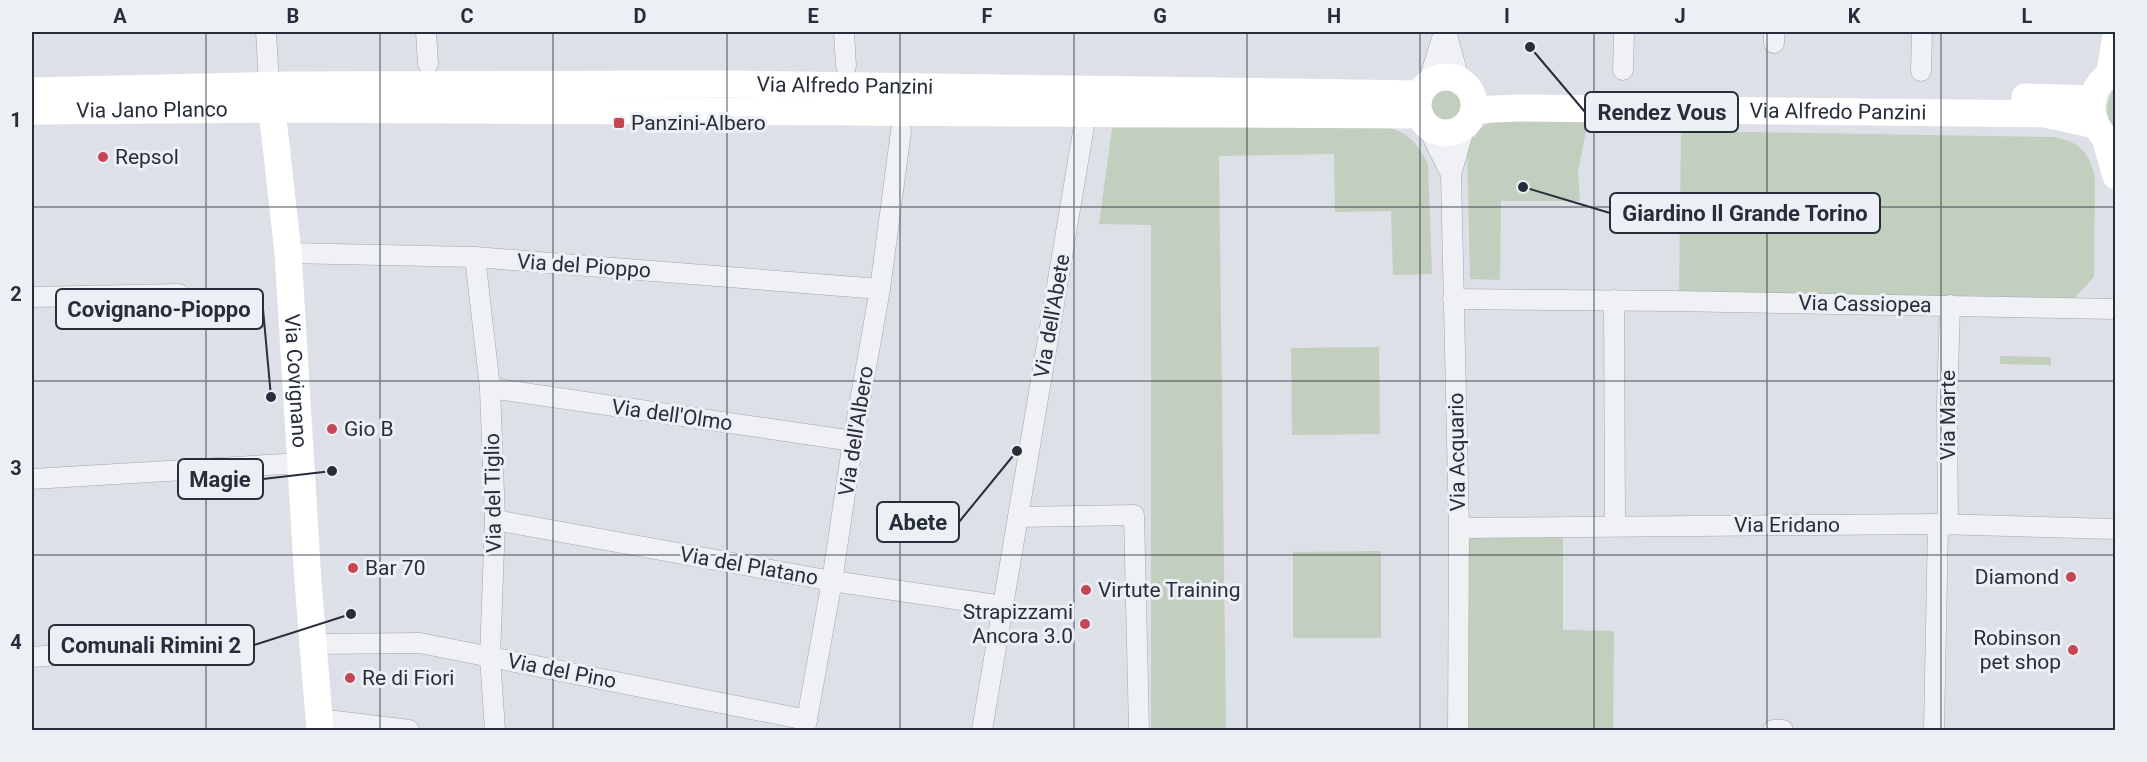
<svg xmlns="http://www.w3.org/2000/svg" width="2147" height="762" viewBox="0 0 2147 762" font-family="Roboto,sans-serif">
	<style>
		.green { fill: #c2cfbe }
		.lines { fill: none; stroke-linecap: round; stroke-linejoin: round }
		.street-casing { stroke: #a3a7af; stroke-width: 21 }
		.street { stroke: #eff1f4; stroke-width: 20 }
		.secondary { stroke: #fff; stroke-width: 27 }
		.grid { fill: none; stroke: #272e3b; stroke-width: 1.5; stroke-opacity: 0.55 }
		.poi-dot { fill: #c64654; stroke: #eceff4; stroke-width: 2 }
		.labels { text-anchor: middle; dominant-baseline: central; stroke-width: 6; stroke-linejoin: round; paint-order: stroke }
		.street-label { font-size: 21px; fill: #272e3b; stroke: #eceff4 }
		.poi-label { font-size: 21px; fill: #272e3b; stroke: #eceff4; text-anchor: start }
		.leader { fill: none; stroke: #272e3b; stroke-width: 2 }
		.callout-dot { fill: #272e3b; stroke: #eceff4; stroke-width: 2 }
		.callout { fill: #eceff4; stroke: #272e3b; stroke-width: 2 }
		.callout-label { font-size: 22px; text-anchor: middle; font-weight: bold; fill: #272e3b }
		.neatline { fill: none; stroke: #272e3b; stroke-width: 2 }
		.grid-label { font-size: 20px; text-anchor: middle; font-weight: bold; fill: #272e3b }
	</style>
	<rect width="100%" height="100%" fill="#dde0e6"/>
	<g class="green">
		<path d="M2115,87V129C2104,115 2105,102 2115,87Z"/>
		<circle cx="1447" cy="105" r="16"/>
		<polygon points="1495,120 1588,121 1578,171 1580,201 1501,201 1500,280 1470,279 1467,145 1483,126"/>
		<path d="M1382,126C1406,131 1417,141 1428,164L1432,274L1393,275L1391,211L1335,212L1334,154L1219,156L1226,730H1151V225L1099,224L1112,128Z"/>
		<path d="M1681,131L2053,137C2079,141 2091,153 2095,180L2094,277L2074,298L1679,292Z"/>
		<polygon points="1379,347 1380,434 1292,435 1291,348"/>
		<polygon points="2000,356 2051,357 2051,365 2000,364"/>
		<polygon points="1468,536 1563,536 1563,630 1614,631 1613,730 1469,730"/>
		<polygon points="1381,551 1381,638 1293,638 1293,552"/>
	</g>
	<g class="lines">
		<defs>
			<g id="street">
				<polyline points="266,32 269,85"/>
				<polyline points="426,32 428,64"/>
				<polyline points="844,32 846,66"/>
				<polyline points="1446,32 1459,79"/>
				<polyline points="1774,43 1774,32"/>
				<polyline points="1623,70 1624,32"/>
				<polyline points="1921,71 1922,32"/>
				<polyline points="1428,83 1444,32"/>
				<polyline points="1427,126 1451,174"/>
				<polyline points="288,253 475,257 880,289"/>
				<polyline points="475,257 490,388 495,520 490,657 495,730"/>
				<polyline points="32,297 179,294"/>
				<polyline points="1453,299 1673,301 2116,309"/>
				<polyline points="1614,300 1615,526"/>
				<polyline points="490,388 853,441"/>
				<polyline points="32,479 301,463"/>
				<polyline points="1018,517 1134,515 1139,730"/>
				<polyline points="495,520 832,581 1003,606"/>
				<polyline points="1948,525 1947,405 1950,305"/>
				<polyline points="1459,528 1938,524 2116,529"/>
				<polyline points="314,644 420,643 807,720"/>
				<polyline points="32,657 125,650"/>
				<polyline points="319,719 409,730"/>
				<polyline points="805,730 832,581 853,441 880,289 901,131"/>
				<polyline points="982,730 1086,114"/>
				<polyline points="1458,730 1459,528 1451,174 1465,126"/>
				<polyline points="1773,730 1783,730"/>
				<polyline points="1934,730 1938,524"/>
			</g>
		</defs>
		<use href="#street" class="street-casing"/>
		<use href="#street" class="street"/>
		<g class="secondary">
			<path d="M2116,70C2082,89 2086,127 2116,147"/>
			<polyline points="2110,73 2116,35"/>
			<circle cx="1446" cy="105" r="28"/>
			<path id="s1" d="M32,91L286,85L730,84L1420,94"/>
			<path id="s2" d="M270,92L288,253L308,582L320,730"/>
			<polyline points="2025,97 2093,99"/>
			<path id="s3" d="M1474,110L1517,108L2046,114L2095,125"/>
			<path id="s4" d="M32,111L272,109L1420,115"/>
			<polyline points="2106,141 2116,176"/>
		</g>
	</g>
	<path class="grid" d="M206,32V730M380,32V730M553,32V730M727,32V730M900,32V730M1074,32V730M1247,32V730M1420,32V730M1594,32V730M1767,32V730M1941,32V730M32,207H2116M32,381H2116M32,555H2116"/>
	<g class="poi-dot">
		<rect x="613" y="117" width="12" height="12" rx="3"/>
		<circle cx="103" cy="157" r="6"/>
		<circle cx="332" cy="429" r="6"/>
		<circle cx="353" cy="568" r="6"/>
		<circle cx="2071" cy="577" r="6"/>
		<circle cx="1086" cy="590" r="6"/>
		<circle cx="1085" cy="624" r="6"/>
		<circle cx="2073" cy="650" r="6"/>
		<circle cx="350" cy="678" r="6"/>
	</g>
	<g class="labels">
		<g class="street-label">
			<text stroke="none"><textPath href="#s1" startOffset="813">Via Alfredo Panzini</textPath></text>
			<text stroke="none"><textPath href="#s4" startOffset="120">Via Jano Planco</textPath></text>
			<text stroke="none"><textPath href="#s3" startOffset="364">Via Alfredo Panzini</textPath></text>
			<text transform="translate(584 266) rotate(4)">Via del Pioppo</text>
			<text transform="translate(1865 304) rotate(1)">Via Cassiopea</text>
			<text transform="translate(1052 316) rotate(-80)">Via dell'Abete</text>
			<text stroke="none"><textPath href="#s2" startOffset="290">Via Covignano</textPath></text>
			<text transform="translate(672 415) rotate(8)">Via dell'Olmo</text>
			<text transform="translate(1948 415) rotate(-90)">Via Marte</text>
			<text transform="translate(856 431) rotate(-81)">Via dell'Albero</text>
			<text transform="translate(1457 452) rotate(-91)">Via Acquario</text>
			<text transform="translate(493 493) rotate(-91)">Via del Tiglio</text>
			<text x="1787" y="525">Via Eridano</text>
			<text transform="translate(749 566) rotate(10)">Via del Platano</text>
			<text transform="translate(562 671) rotate(11)">Via del Pino</text>
		</g>
		<g class="poi-label">
			<text x="631" y="123">Panzini-Albero</text>
			<text x="115" y="157">Repsol</text>
			<text x="344" y="429">Gio B</text>
			<text x="365" y="568">Bar 70</text>
			<text x="2059" y="577" text-anchor="end">Diamond</text>
			<text x="1098" y="590">Virtute Training</text>
			<text x="1073" y="612" text-anchor="end">Strapizzami<tspan x="1073" dy="24">Ancora 3.0</tspan></text>
			<text x="2061" y="638" text-anchor="end">Robinson<tspan x="2061" dy="24">pet shop</tspan></text>
			<text x="362" y="678">Re di Fiori</text>
		</g>
	</g>
	<path class="leader" d="M1530 47L1585 112M1523 187L1610 213M271 397L263 309M332 471L263 479M1017 451L959 522M351 614L254 645"/>
	<g class="callout-dot">
		<circle cx="1530" cy="47" r="6"/>
		<circle cx="1523" cy="187" r="6"/>
		<circle cx="271" cy="397" r="6"/>
		<circle cx="332" cy="471" r="6"/>
		<circle cx="1017" cy="451" r="6"/>
		<circle cx="351" cy="614" r="6"/>
	</g>
	<g class="callout">
		<rect x="1585" y="92" width="153" height="40" rx="6"/>
		<rect x="1610" y="193" width="270" height="40" rx="6"/>
		<rect x="56" y="289" width="207" height="40" rx="6"/>
		<rect x="178" y="459" width="85" height="40" rx="6"/>
		<rect x="877" y="502" width="82" height="40" rx="6"/>
		<rect x="49" y="625" width="205" height="40" rx="6"/>
	</g>
	<g class="callout-label">
		<text x="1662" y="120">Rendez Vous</text>
		<text x="1745" y="221">Giardino Il Grande Torino</text>
		<text x="159" y="317">Covignano-Pioppo</text>
		<text x="220" y="487">Magie</text>
		<text x="918" y="530">Abete</text>
		<text x="151" y="653">Comunali Rimini 2</text>
	</g>
	<rect width="2147" height="762" fill="none" stroke="#eceff4" stroke-width="66"/>
	<rect x="33" y="33" width="2081" height="696" class="neatline"/>
	<g class="grid-label">
		<text x="120" y="23">A</text>
		<text x="293" y="23">B</text>
		<text x="467" y="23">C</text>
		<text x="640" y="23">D</text>
		<text x="813" y="23">E</text>
		<text x="987" y="23">F</text>
		<text x="1160" y="23">G</text>
		<text x="1334" y="23">H</text>
		<text x="1507" y="23">I</text>
		<text x="1680" y="23">J</text>
		<text x="1854" y="23">K</text>
		<text x="2027" y="23">L</text>
		<text x="16" y="127">1</text>
		<text x="16" y="301">2</text>
		<text x="16" y="475">3</text>
		<text x="16" y="649">4</text>
	</g>
</svg>
